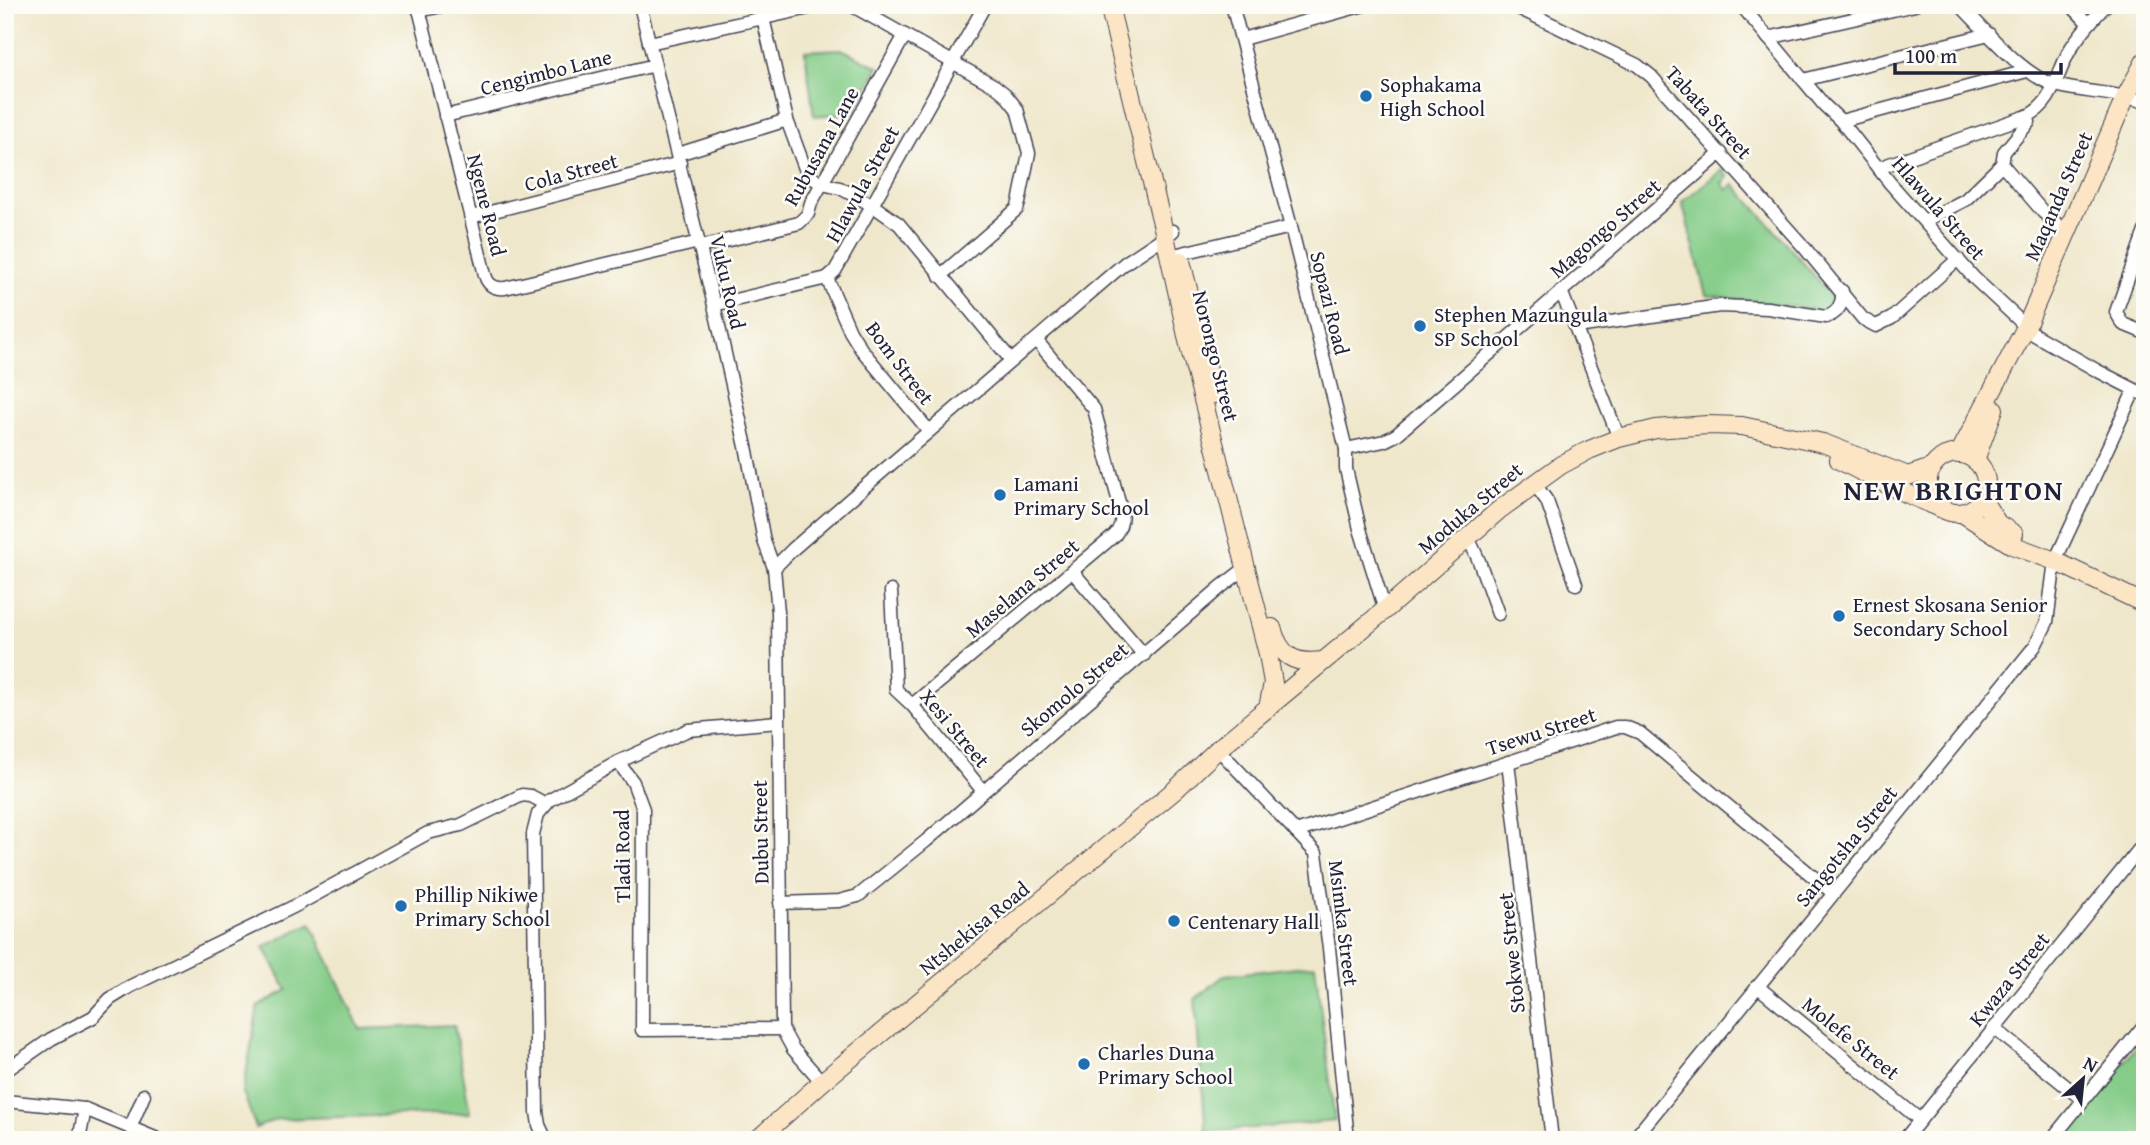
<svg xmlns="http://www.w3.org/2000/svg" width="2150" height="1145" viewBox="0 0 2150 1145" font-family="'Gentium Book Plus',serif">
	<style>
		.green { fill: #84cc88; stroke: #537762; stroke-width: 2 }
		.lines { fill: none; stroke-linecap: round; stroke-linejoin: round }
		.street-casing { stroke: #414051; stroke-width: 15 }
		.secondary-casing { stroke: #414051; stroke-width: 20 }
		.street { stroke: #fff; stroke-width: 12 }
		.secondary { stroke: #fce5c4; stroke-width: 18 }
		.poi-dot { fill: #1f6fb2; stroke: #fdfcf7; stroke-width: 2.5 }
		.labels { text-anchor: middle; dominant-baseline: central; stroke-width: 5; stroke-linejoin: round; paint-order: stroke }
		.street-label { font-size: 21px; fill: #22223b; stroke: #fdfcf7 }
		.poi-label { font-size: 21px; fill: #22223b; stroke: #fdfcf7; text-anchor: start }
		.district-label { font-size: 28px; font-weight: bold; letter-spacing: 2px; fill: #22223b; stroke: #fdfcf7 }
	</style>
	<rect width="100%" height="100%" fill="#fdfcf7"/>
	<filter id="ink" filterUnits="userSpaceOnUse"><feTurbulence type="fractalNoise" baseFrequency=".0143" numOctaves="2"/><feDisplacementMap in="SourceGraphic" scale="14" xChannelSelector="R" yChannelSelector="G"/><feConvolveMatrix kernelMatrix="1 2 1 2 8 2 1 2 1" color-interpolation-filters="sRGB"/></filter>
	<filter id="wash" filterUnits="userSpaceOnUse"><feTurbulence type="fractalNoise" baseFrequency=".00686" numOctaves="4" result="noise"/><feDisplacementMap in="SourceGraphic" scale="28" xChannelSelector="R" yChannelSelector="G"/><feGaussianBlur stdDeviation="1.57" result="paint"/><feColorMatrix in="noise" values="0 0 0 0 0 0 0 0 0 0 0 0 0 0 0 0 0 1.4 0 .05"/><feComposite in="paint" operator="in"/></filter>
	<g filter="url(#wash)">
		<rect width="100%" height="100%" fill="#efe7cb"/>
		<g class="green">
			<polygon points="841,49 879,67 853,113 814,116 805,51"/>
			<polygon points="1722,170 1728,177 1722,183 1727,190 1734,184 1834,298 1822,311 1706,295 1682,202"/>
			<polygon points="311,923 360,1029 454,1025 470,1113 277,1119 256,1128 243,1092 258,1006 287,990 264,947"/>
			<polygon points="1315,965 1335,1121 1206,1132 1195,999 1225,975"/>
			<polygon points="2145,1036 2145,1140 2060,1140"/>
		</g>
	</g>
	<g filter="url(#ink)">
		<g class="lines">
			<defs>
				<g id="street">
					<path d="M418,5L485,275C488,285 494,289 505,288L699,242"/>
					<polyline points="640,5 714,305 747,451 764,541 774,568 778,612 782,1029 793,1049 822,1082"/>
					<polyline points="760,5 787,120 807,174 822,184 840,188 872,205 899,224 1011,360"/>
					<polyline points="851,5 995,86 1005,94 1017,109 1029,153 1019,203 1017,209 940,276"/>
					<polyline points="1232,5 1291,227 1346,449 1346,469 1360,529 1385,610"/>
					<polyline points="1512,5 1637,65 1651,76 1804,247 1863,319 1876,326 1892,318 1958,259"/>
					<polyline points="1741,5 1824,105 1841,121 1890,183 1974,278 2035,335 2096,370 2145,395"/>
					<path d="M1960,5C1984,29 2023,76 2055,85C2084,93 2116,92 2145,102"/>
					<polyline points="2071,5 2088,23"/>
					<polyline points="419,11 446,5"/>
					<polyline points="1768,38 1915,5"/>
					<polyline points="1242,39 1364,5"/>
					<polyline points="649,43 823,5"/>
					<polyline points="1803,80 1989,34"/>
					<polyline points="445,116 655,65"/>
					<polyline points="2027,116 2029,122 2004,152 2002,164 2043,212 2067,233"/>
					<polyline points="1841,121 2027,71"/>
					<polyline points="678,154 787,120"/>
					<path d="M1878,168L2027,116C2054,105 2057,71 2071,48C2081,32 2093,19 2106,5"/>
					<polyline points="471,217 680,163"/>
					<polyline points="1924,221 1965,200 2002,164"/>
					<polyline points="2145,231 2116,312 2123,324 2145,333"/>
					<polyline points="700,247 799,223 808,214 811,203 905,35"/>
					<polyline points="1170,256 1291,227"/>
					<polyline points="827,278 850,331 861,349 929,431"/>
					<polyline points="1561,291 1619,438"/>
					<polyline points="714,305 827,278 835,271 985,5"/>
					<path d="M1577,327L1720,306L1768,308L1826,317C1838,313 1843,304 1842,291"/>
					<polyline points="1346,449 1384,441 1396,435 1721,153"/>
					<polyline points="1534,483 1547,501 1576,584"/>
					<polyline points="1468,537 1479,561 1498,614"/>
					<polyline points="774,568 793,549 848,501 1125,263 1173,231"/>
					<polyline points="1072,571 1144,655"/>
					<polyline points="891,591 896,690 912,705 983,791"/>
					<path d="M912,705L1115,535C1121,527 1123,520 1121,510L1094,409L1036,340"/>
					<polyline points="1218,749 1316,853 1329,948 1348,1140"/>
					<polyline points="618,762 633,782 643,809 642,1030 782,1029"/>
					<polyline points="1508,762 1552,1140"/>
					<polyline points="1296,832 1616,727 1625,727 1640,733 1833,893"/>
					<polyline points="780,903 839,901 858,896 926,841 1221,587 1247,567"/>
					<polyline points="1757,986 1920,1120"/>
					<polyline points="1994,1028 2083,1100"/>
					<polyline points="5,1071 51,1039 93,1017 110,999 131,986 295,906 428,833 461,825 522,795 531,796 546,804"/>
					<polyline points="5,1101 85,1109 160,1140"/>
					<polyline points="131,1126 144,1095"/>
					<polyline points="79,1140 85,1109"/>
					<polyline points="546,1140 539,1125 537,1112 533,834 538,814 550,800 618,762 688,730 778,722"/>
					<polyline points="1633,1140 2035,646 2047,622 2055,561 2134,391"/>
					<polyline points="1904,1140 2145,842"/>
					<polyline points="2051,1140 2145,1024"/>
				</g>
				<g id="secondary">
					<polyline points="1109,5 1165,236 1189,345 1268,654 1273,683 1268,708"/>
					<polyline points="1181,261 1214,394"/>
					<polyline points="1959,454 2026,327 2126,96 2145,61"/>
					<path d="M1839,460C1869,476 1900,491 1931,504C1940,507 1947,513 1956,513C1971,514 1984,502 1986,488C1987,479 1984,469 1978,463C1950,435 1908,475 1938,507"/>
					<polyline points="1975,460 1994,409"/>
					<polyline points="1982,499 1998,524 2014,534"/>
					<polyline points="1962,513 2012,545 2055,561 2145,604"/>
					<path d="M1272,628C1280,656 1294,665 1323,661"/>
					<polyline points="757,1140 822,1082 1175,790 1218,749 1385,610 1499,510 1561,465 1589,450 1619,438 1656,429 1707,425 1742,426 1823,443 1908,476 1931,468"/>
				</g>
			</defs>
			<use href="#street" class="street-casing"/>
			<use href="#secondary" class="secondary-casing"/>
			<use href="#street" class="street"/>
			<use href="#secondary" class="secondary"/>
		</g>
	</g>
	<g class="poi-dot">
		<circle cx="1366" cy="96" r="7"/>
		<circle cx="1420" cy="326" r="7"/>
		<circle cx="1000" cy="495" r="7"/>
		<circle cx="1839" cy="616" r="7"/>
		<circle cx="401" cy="906" r="7"/>
		<circle cx="1174" cy="921" r="7"/>
		<circle cx="1084" cy="1064" r="7"/>
	</g>
	<g class="labels">
		<g class="street-label">
			<text transform="translate(546 72) rotate(-14)">Cengimbo Lane</text>
			<text transform="translate(1709 112) rotate(48)">Tabata Street</text>
			<text transform="translate(821 146) rotate(-61)">Rubusana Lane</text>
			<text transform="translate(571 172) rotate(-15)">Cola Street</text>
			<text transform="translate(862 184) rotate(-61)">Hlawula Street</text>
			<text transform="translate(2058 196) rotate(-66)">Maqanda Street</text>
			<text transform="translate(487 205) rotate(76)">Ngene Road</text>
			<text transform="translate(1939 208) rotate(49)">Hlawula Street</text>
			<text transform="translate(1605 228) rotate(-41)">Magongo Street</text>
			<text transform="translate(728 282) rotate(77)">Vuku Road</text>
			<text transform="translate(1330 303) rotate(76)">Sopazi Road</text>
			<text transform="translate(1216 356) rotate(76)">Norongo Street</text>
			<text transform="translate(900 363) rotate(53)">Bom Street</text>
			<text transform="translate(1470 508) rotate(-40)">Moduka Street</text>
			<text transform="translate(1022 588) rotate(-40)">Maselana Street</text>
			<text transform="translate(1074 689) rotate(-40)">Skomolo Street</text>
			<text transform="translate(955 728) rotate(50)">Xesi Street</text>
			<text transform="translate(1541 731) rotate(-18)">Tsewu Street</text>
			<text transform="translate(760 832) rotate(-91)">Dubu Street</text>
			<text transform="translate(1846 846) rotate(-51)">Sangotsha Street</text>
			<text transform="translate(622 856) rotate(-91)">Tladi Road</text>
			<text transform="translate(1344 923) rotate(83)">Msimka Street</text>
			<text transform="translate(974 928) rotate(-39)">Ntshekisa Road</text>
			<text transform="translate(1511 953) rotate(-96)">Stokwe Street</text>
			<text transform="translate(2009 979) rotate(-51)">Kwaza Street</text>
			<text transform="translate(1851 1038) rotate(39)">Molefe Street</text>
		</g>
		<g class="poi-label">
			<text x="1380" y="84">Sophakama<tspan x="1380" dy="24">High School</tspan></text>
			<text x="1434" y="314">Stephen Mazungula<tspan x="1434" dy="24">SP School</tspan></text>
			<text x="1014" y="483">Lamani<tspan x="1014" dy="24">Primary School</tspan></text>
			<text x="1853" y="604">Ernest Skosana Senior<tspan x="1853" dy="24">Secondary School</tspan></text>
			<text x="415" y="894">Phillip Nikiwe<tspan x="415" dy="24">Primary School</tspan></text>
			<text x="1188" y="921">Centenary Hall</text>
			<text x="1098" y="1052">Charles Duna<tspan x="1098" dy="24">Primary School</tspan></text>
		</g>
		<g class="district-label">
			<text x="1954" y="489">NEW BRIGHTON</text>
		</g>
	</g>
	<rect width="2150" height="1145" fill="none" stroke="#fdfcf7" stroke-width="28"/>
	<g transform="translate(2083 1079) rotate(27)" stroke="#fdfcf7" stroke-width="5" paint-order="stroke">
	<path d="M0-5L12 26L0 18L-12 26Z" fill="#22223b"/>
	<text y="-10" font-size="19" font-weight="bold" text-anchor="middle" fill="#22223b">N</text>
	</g>
	<path d="M1895 63v10h166v-10" fill="none" stroke="#22223b" stroke-width="3.5"/>
	<text x="1905" y="63" font-size="21" fill="#22223b" stroke="#fdfcf7" stroke-width="5" paint-order="stroke">100 m</text>
</svg>
